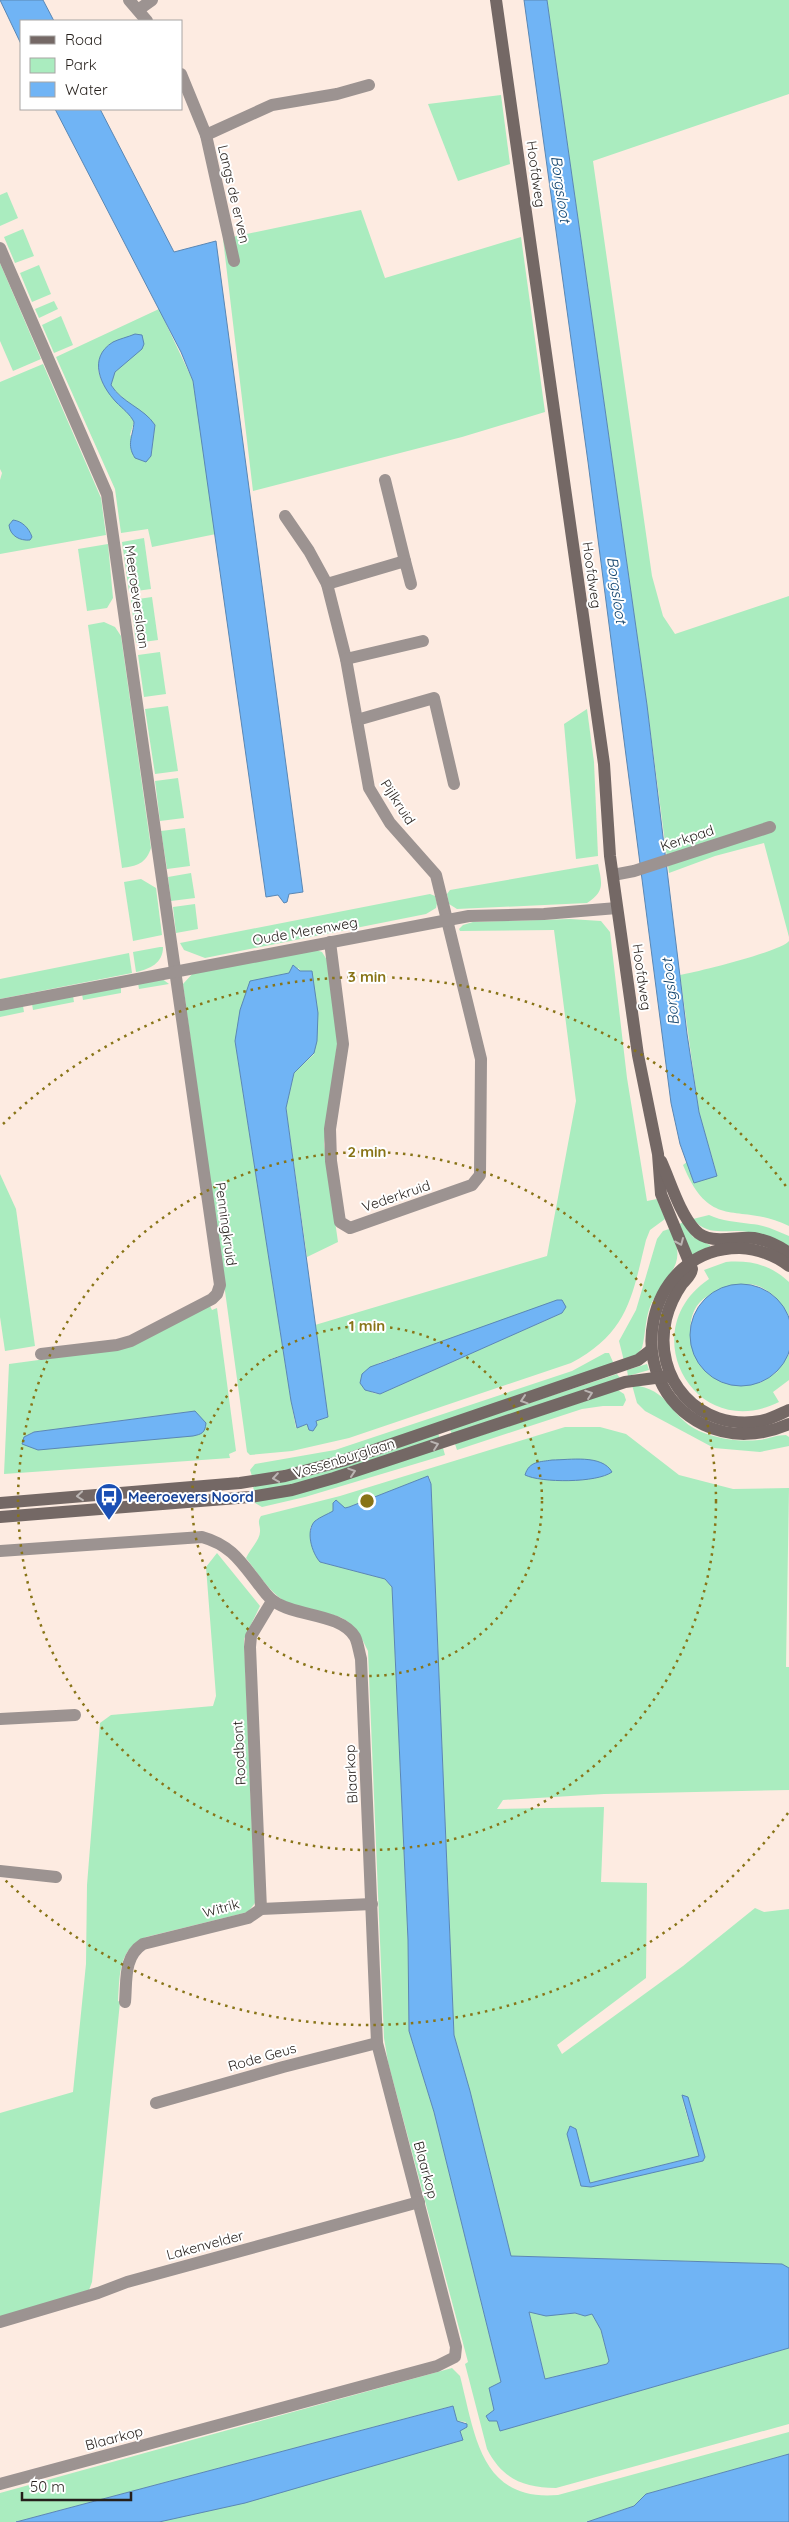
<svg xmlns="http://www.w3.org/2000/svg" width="789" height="2522" viewBox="0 0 789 2522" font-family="Quicksand,sans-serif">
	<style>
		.green { fill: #aaecbf; fill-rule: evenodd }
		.water { fill: #70b4f5; stroke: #5a87b4; fill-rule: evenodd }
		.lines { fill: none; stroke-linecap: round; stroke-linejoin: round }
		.street { stroke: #9c9391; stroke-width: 12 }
		.secondary { stroke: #746865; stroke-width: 12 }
		.oneway { stroke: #bab4b2 }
		.ring { fill: none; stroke: #887417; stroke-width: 2.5; stroke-dasharray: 2.5 5 }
		.labels { text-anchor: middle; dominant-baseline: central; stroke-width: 4; stroke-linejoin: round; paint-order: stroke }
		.street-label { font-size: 14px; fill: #251f1b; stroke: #fff }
		.transit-label { font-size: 14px; font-weight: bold; fill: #164399; stroke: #fff; text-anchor: start }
		.water-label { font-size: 15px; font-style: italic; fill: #0f426c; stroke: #fff }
		.centre { fill: #887417; stroke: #fff; stroke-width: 2.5 }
		.ring-label { font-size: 15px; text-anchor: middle; font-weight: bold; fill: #887417; stroke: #fff; stroke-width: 4; stroke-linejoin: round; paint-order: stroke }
	</style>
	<rect width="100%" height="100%" fill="#fdebe1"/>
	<g class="green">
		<polygon points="547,0 789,0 789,94 593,161 652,576 663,616 675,634 789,596 789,937 764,843 715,856 669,873 647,705"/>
		<polygon points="501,95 510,164 458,181 428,104"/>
		<polygon points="7,192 18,218 0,226 0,195"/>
		<polygon points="361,210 385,278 521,237 545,412 462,437 253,491 223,239"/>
		<polygon points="23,229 34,256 15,263 4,237"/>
		<polygon points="0,263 41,359 13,371 0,341"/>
		<polygon points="39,265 51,294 32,302 20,273"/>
		<polygon points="54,301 58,309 39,318 35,309"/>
		<path d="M159,309L193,381L216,534L152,547L148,529L121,533L115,489L56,357ZM127,361L115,372L111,385L116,392L155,425L151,456L130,435L134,422C124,401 99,392 98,366Z"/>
		<polygon points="61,316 73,345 54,353 42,325"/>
		<polygon points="43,364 101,498 106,535 0,554 0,480 2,473 0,469 0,382"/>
		<polygon points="144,538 151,589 129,592 122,542"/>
		<polygon points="108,544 113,598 107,608 87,611 78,549"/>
		<polygon points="152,597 158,640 136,643 131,600"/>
		<path d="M104,622L115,627L121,636L151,848C146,864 136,866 122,868L88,625Z"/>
		<polygon points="160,652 166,694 144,697 138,655"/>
		<polygon points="168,706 178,771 155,774 145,709"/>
		<polygon points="587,709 594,762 598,856 576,859 564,724"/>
		<polygon points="178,778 184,818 160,821 155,781"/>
		<polygon points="185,828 190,866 167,869 161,831"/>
		<path d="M598,864C602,884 605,891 587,903L457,909L449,904L447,894L450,890Z"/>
		<polygon points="191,873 195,898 171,901 168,877"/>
		<polygon points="141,879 156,888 162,935 133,941 124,882"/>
		<polygon points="430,894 435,896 437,903 436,908 426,914 205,958 184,950 180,943"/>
		<polygon points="195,904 198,929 176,933 173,907"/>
		<path d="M570,919L601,921L610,932L627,1078L647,1201L657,1199L665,1219L650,1230L646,1240C632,1297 628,1333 571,1363L349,1438L292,1451L250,1455L247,1452L183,984L194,972L316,950L322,952L327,960L338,1038L324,1144L338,1242L307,1257L286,1108L294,1073L314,1054L299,968L290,973L250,982L235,1041L291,1401L296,1428L307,1424L309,1430L316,1421L328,1417L315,1325L547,1256L576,1101L554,930L460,931L459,929L463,925L473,922ZM562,1300V1313L380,1394L373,1393L360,1383L363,1374L379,1363Z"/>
		<path d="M789,941V1226C737,1201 711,1233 683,1165L687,1162L694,1183L717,1175L699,1112L680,975C697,972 782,951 789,941Z"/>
		<path d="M160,947H163C163,963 150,969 136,972L133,952Z"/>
		<polygon points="129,953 132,973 0,999 0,979"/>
		<polygon points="161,978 169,984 139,989 138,983"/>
		<polygon points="121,986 121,993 83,1000 82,994"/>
		<polygon points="73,996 74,1002 33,1010 32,1004"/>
		<polygon points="23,1006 24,1012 0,1017 0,1010"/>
		<polygon points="0,1174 16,1209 35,1346 5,1351 0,1317"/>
		<path d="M709,1215C722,1221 736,1222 751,1224C765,1225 777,1231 789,1236V1246C776,1242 761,1234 748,1232C726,1228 709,1238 693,1219Z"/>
		<polygon points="683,1222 693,1237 710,1245 710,1247 692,1256 678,1225"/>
		<path d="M669,1229C690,1264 667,1273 652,1302C645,1316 646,1333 642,1348L637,1354L624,1361L619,1341L636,1310L657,1239L663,1231Z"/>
		<path d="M726,1262C751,1260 771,1265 789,1282V1316C781,1301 767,1285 748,1284C742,1284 733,1289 726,1291C721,1292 713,1293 708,1296C682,1310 689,1349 702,1368L760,1383L777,1372L789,1354V1380L773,1392L779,1402C695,1444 632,1331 709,1279L704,1270Z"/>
		<path d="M210,1306L212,1310L217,1308L236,1451L229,1454L230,1458L4,1474L9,1364L113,1350ZM194,1411L24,1437L34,1432Z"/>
		<polygon points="605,1353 609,1353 613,1362 609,1367 311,1465 252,1476 250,1470 255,1464 335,1450 572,1371"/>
		<polygon points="647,1364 649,1370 628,1376 627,1370"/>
		<polygon points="617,1374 620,1378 452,1435 450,1429"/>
		<path d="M632,1385C671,1389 668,1416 699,1431C718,1439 739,1442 759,1440C768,1439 776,1435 786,1435L789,1437V1446L760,1452L714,1448L645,1411L637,1403Z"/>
		<polygon points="618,1390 624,1394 626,1400 623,1406 603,1406 582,1409 457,1450 455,1444"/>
		<path d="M565,1427H600L626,1434L679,1475L733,1489L789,1488L786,1667H789V1790L604,1794L503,1800L497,1809L604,1807L601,1882L647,1883L646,1978L557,2045L562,2054L683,1966L755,1908L764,1912L789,1909V2268L782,2264L511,2256L470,2091L454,2035L431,1484L429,1476L349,1507L334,1511L316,1520L310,1528L311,1540L320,1562L385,1579L392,1587L408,1940L409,2031L434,2112L501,2382L497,2421L500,2431L789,2348V2424L556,2488C524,2487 503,2480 487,2449L465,2364L468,2362L388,2062L384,2038L368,1651C346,1600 325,1622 288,1603C270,1594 258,1573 246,1558C250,1549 261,1539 260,1530C260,1525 257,1522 261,1516L340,1496ZM682,2099L703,2161L581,2186L588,2182L590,2183L699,2156Z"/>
		<polygon points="438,1433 440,1439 305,1482 254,1492 253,1486"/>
		<polygon points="443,1448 445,1455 305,1497 262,1507 255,1503 256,1500"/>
		<path d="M217,1553L260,1606L244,1639L255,1903L248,1912L146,1937C118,1949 120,1974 118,2001L120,2002L92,2282L89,2290L0,2317V2113L73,2092L86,1964L87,1885L100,1723L111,1715L213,1706L216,1696L206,1567Z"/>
		<path d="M529,2311C545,2316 556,2314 573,2313C580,2313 584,2316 592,2313L601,2330L609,2361L607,2364L545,2379Z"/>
		<path d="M452,2368L460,2376C475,2434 480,2502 558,2495L789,2432V2454L646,2494L634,2506L587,2522H159L463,2440L460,2431L466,2422L457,2421L452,2406L16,2522H0V2493Z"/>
	</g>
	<g class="water">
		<polygon points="0,0 43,0 54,21 21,21 21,44"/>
		<polygon points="524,0 547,0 647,705 687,1034 699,1112 717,1176 694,1183 680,1144 671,1103 588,462"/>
		<polygon points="55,109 100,109 174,252 216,241 303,892 289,894 287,902 284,903 278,895 266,897 193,381 181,352"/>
		<path d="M135,334L142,335L144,344L142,349L115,372L111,385C122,403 144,408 155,425L151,456L146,462L135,458C126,444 133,437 134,422C130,414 123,409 116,402C101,386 87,358 113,342C119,339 128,337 135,334Z"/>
		<path d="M13,520C22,521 29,528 32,537L30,540C20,541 10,536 9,525Z"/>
		<polygon points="293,965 300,971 312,971 318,1013 317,1041 314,1053 294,1073 286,1108 328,1417 316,1421 317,1425 313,1431 309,1430 307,1424 297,1428 291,1401 235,1041 240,1010 250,981 289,973"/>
		<circle cx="741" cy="1335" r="51"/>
		<polygon points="557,1300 562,1300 566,1307 562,1313 380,1394 365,1390 360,1383 362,1374 370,1367"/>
		<path d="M195,1411L206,1423C205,1433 202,1434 193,1436L38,1450L22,1444L24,1437L34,1432Z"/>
		<path d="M552,1460C569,1460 602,1454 612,1472C597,1483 541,1483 525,1475C529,1461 540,1462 552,1460Z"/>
		<path d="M428,1476L431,1484L454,2035L470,2091L511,2256L782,2264L789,2268V2348L500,2431L497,2421H489L486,2416L494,2410L489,2388L501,2382L434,2112L409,2031L408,1940L392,1587L385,1579L320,1562C312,1553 305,1531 315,1521C320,1517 328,1514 333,1511V1503L336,1500L345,1508L349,1507ZM529,2312L546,2316L575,2313L585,2316L592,2314L601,2330L609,2361L607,2364L545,2379Z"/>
		<polygon points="682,2095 688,2097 705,2157 703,2161 591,2187 581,2186 567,2134 570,2126 576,2129 590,2183 699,2156"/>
		<polygon points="453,2406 457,2421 467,2424 467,2427 460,2431 463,2440 245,2503 159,2522 16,2522"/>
		<polygon points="789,2454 789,2522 587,2522 634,2506 646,2494"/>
	</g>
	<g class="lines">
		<g class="street">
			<polyline points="129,0 147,21"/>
			<polyline points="138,10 152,0"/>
			<polyline points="181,74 206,135 234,261"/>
			<polyline points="206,135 272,105 337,94 369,85"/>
			<polyline points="0,248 107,494 220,1285 217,1294 212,1299 131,1341 117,1345 41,1354"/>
			<polyline points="385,480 405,561"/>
			<polyline points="285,516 309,551 327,584 346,659 369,788 390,823 436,875 481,1059 480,1175 472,1185 350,1228 340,1222 331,1161 330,1129 343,1044 330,942"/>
			<polyline points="327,584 405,561 411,584"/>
			<polyline points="346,659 423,641"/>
			<polyline points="357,720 434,698 454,784"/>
			<polyline points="613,875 634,871 770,827"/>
			<polyline points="0,1005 469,916 544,914 617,908"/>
			<path d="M0,1551L202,1537C231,1545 241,1562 259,1585C264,1591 268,1598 275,1602C297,1617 340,1613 355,1637C358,1643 359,1652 361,1659L377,2043L456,2347L455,2357L437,2366L0,2484"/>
			<polyline points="0,1719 75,1715"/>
			<polyline points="0,1871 56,1877"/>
			<polyline points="261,1909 250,1647 251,1636 272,1601"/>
			<path d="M125,2002C127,1981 123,1957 143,1944L248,1918L261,1909L372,1904"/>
			<polyline points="156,2103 283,2067 377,2043"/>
			<polyline points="0,2322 98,2293 127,2282 419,2202"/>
		</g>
		<g class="secondary">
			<path d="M496,0L604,764L610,856L638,1055L658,1154L661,1194L692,1269C691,1276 686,1279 682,1284C675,1294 669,1307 666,1319C652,1379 699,1432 761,1421C771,1419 780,1414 789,1410"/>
			<path d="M661,1161C671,1183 679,1212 695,1230C709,1246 735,1236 754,1238C766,1240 779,1246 789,1253"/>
			<path d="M789,1266C776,1255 757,1249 740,1248C646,1247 616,1381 704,1425C731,1438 762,1436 789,1424"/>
			<polyline points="0,1503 240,1483 285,1476 342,1461 638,1360 651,1350"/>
			<polyline points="0,1517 250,1497 292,1490 334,1478 625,1382 670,1376"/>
		</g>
	</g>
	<defs><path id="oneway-chevron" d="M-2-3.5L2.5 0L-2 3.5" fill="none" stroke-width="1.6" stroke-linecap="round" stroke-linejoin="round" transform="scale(1.25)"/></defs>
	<g class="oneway">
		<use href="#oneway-chevron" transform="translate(680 1242) rotate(66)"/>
		<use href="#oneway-chevron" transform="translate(589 1394) rotate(-19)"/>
		<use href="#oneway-chevron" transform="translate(524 1400) rotate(162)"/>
		<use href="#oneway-chevron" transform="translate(435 1445) rotate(-19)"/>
		<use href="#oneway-chevron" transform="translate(352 1472) rotate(-18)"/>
		<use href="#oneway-chevron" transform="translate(276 1478) rotate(172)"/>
		<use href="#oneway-chevron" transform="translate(80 1496) rotate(175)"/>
	</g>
	<g class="ring">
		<circle cx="367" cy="1501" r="175"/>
		<circle cx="367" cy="1501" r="349"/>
		<path d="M788 1813A524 524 0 0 1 3 1878M3 1124A524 524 0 0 1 788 1189"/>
	</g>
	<defs>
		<symbol id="bus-pin" viewBox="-11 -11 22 30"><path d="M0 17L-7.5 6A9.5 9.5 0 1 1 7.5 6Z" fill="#1a4fb4" stroke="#fff"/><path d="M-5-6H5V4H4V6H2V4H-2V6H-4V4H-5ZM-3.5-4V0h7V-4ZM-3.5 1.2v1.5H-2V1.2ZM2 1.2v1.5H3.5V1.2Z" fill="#fff"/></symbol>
	</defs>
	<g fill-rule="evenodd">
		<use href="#bus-pin" x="93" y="1481" width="32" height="43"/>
	</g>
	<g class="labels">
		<g class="street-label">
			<text transform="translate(536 174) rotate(82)">Hoofdweg</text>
			<text transform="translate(234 194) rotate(77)">Langs de erven</text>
			<text transform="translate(592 575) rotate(82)">Hoofdweg</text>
			<text transform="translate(137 597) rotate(82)">Meeroeverslaan</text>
			<text transform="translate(398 802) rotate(57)">Pijlkruid</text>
			<text transform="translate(687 838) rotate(-18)">Kerkpad</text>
			<text transform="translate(305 931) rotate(-10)">Oude Merenweg</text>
			<text transform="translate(642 977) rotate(82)">Hoofdweg</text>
			<text transform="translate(396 1196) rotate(-19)">Vederkruid</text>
			<text transform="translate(226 1224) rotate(82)">Penningkruid</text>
			<text transform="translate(344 1458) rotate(-17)">Vossenburglaan</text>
			<text transform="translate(239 1753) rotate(-93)">Roodbont</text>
			<text transform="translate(351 1774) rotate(-93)">Blaarkop</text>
			<text transform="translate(221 1908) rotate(-15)">Witrik</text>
			<text transform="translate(262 2057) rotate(-16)">Rode Geus</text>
			<text transform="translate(426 2170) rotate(75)">Blaarkop</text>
			<text transform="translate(205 2245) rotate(-15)">Lakenvelder</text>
			<text transform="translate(114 2438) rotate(-15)">Blaarkop</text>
		</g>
		<g class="transit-label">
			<text x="128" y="1497">Meeroevers Noord</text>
		</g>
		<g class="water-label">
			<text transform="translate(561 189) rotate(82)">Borgsloot</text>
			<text transform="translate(617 590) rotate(82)">Borgsloot</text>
			<text transform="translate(670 992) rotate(-96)">Borgsloot</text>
		</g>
	</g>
	<circle cx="367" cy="1501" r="8" class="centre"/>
	<g class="ring-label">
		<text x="367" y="982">3 min</text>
		<text x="367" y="1157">2 min</text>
		<text x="367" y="1331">1 min</text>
	</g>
	<rect x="20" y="20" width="162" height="90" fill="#ffffff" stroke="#a8a5a4"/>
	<rect x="30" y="36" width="25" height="8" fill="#746865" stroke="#a8a5a4"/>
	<text x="65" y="45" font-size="15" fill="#251f1b">Road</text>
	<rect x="30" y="58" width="25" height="15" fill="#aaecbf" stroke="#a8a5a4"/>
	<text x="65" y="70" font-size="15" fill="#251f1b">Park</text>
	<rect x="30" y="82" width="25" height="15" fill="#70b4f5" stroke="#a8a5a4"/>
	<text x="65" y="95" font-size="15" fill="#251f1b">Water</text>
	<path d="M22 2492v8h109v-8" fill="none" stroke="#251f1b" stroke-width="2.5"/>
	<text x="30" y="2492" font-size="15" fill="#251f1b" stroke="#ffffff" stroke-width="4" paint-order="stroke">50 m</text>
</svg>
